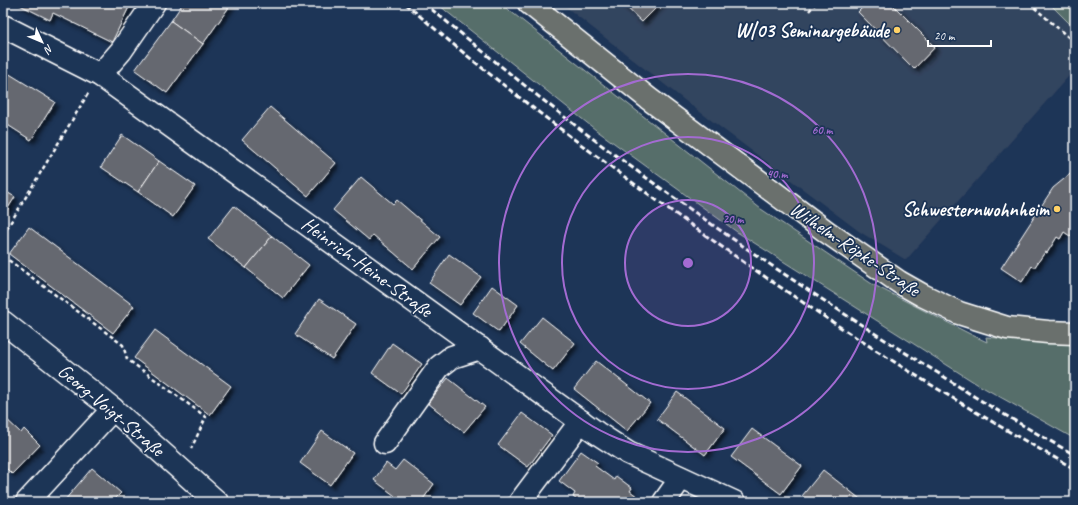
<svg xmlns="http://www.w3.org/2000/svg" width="1078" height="505" viewBox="0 0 1078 505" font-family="Caveat,sans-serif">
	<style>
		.built { fill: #33445e }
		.green { fill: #576e6a; stroke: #abb6b4 }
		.building { fill: #65676f; stroke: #fff; filter: url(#shadow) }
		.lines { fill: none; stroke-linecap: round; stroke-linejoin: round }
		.minor-casing { stroke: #fff; stroke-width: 25 }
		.major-casing { stroke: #fff; stroke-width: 25 }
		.path { stroke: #fff; stroke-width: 2.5; stroke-dasharray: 4 3; stroke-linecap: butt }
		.minor { stroke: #1d3557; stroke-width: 22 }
		.major { stroke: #6b706d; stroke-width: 22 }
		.rail { stroke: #fff; stroke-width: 3; stroke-dasharray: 6 3; stroke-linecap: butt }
		.ring { fill: none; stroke: #a36bd2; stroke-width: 2 }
		.poi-dot { fill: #ffd166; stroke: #1d3557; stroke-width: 1.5 }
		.labels { text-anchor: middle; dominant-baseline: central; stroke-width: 3.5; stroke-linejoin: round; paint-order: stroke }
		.poi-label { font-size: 20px; font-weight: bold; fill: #fff; stroke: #1d3557; text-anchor: end }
		.street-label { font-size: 20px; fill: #fff; stroke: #1d3557 }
		.centre { fill: #a36bd2; stroke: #1d3557; stroke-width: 2 }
		.ring-label { font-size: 12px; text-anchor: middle; font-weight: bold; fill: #a36bd2; stroke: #1d3557; stroke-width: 3.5; stroke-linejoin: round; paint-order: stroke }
	</style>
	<defs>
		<filter id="shadow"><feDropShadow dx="3.5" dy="3.5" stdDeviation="2" flood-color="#0009"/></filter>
	</defs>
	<rect width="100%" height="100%" fill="#1d3557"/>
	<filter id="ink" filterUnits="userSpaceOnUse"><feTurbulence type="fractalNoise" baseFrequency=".025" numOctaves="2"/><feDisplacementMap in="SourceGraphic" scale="8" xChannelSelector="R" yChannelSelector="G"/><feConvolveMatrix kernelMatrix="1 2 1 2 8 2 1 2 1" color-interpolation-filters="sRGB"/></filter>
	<g filter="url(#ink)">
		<polygon class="built" points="561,3 1075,3 1075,69 906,260 860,232 688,103"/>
		<g class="green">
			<polygon points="437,3 500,3 761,209 872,284 972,335 987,342 986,337 1068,344 1075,347 1075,439 977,384 737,232 596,130 446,11"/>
			<polygon points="1049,3 1075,3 1075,29"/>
		</g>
		<g class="building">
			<polygon points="16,3 131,3 112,42 53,13 50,20"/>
			<polygon points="183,3 232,3 203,44 171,21"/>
			<polygon points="622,3 661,3 642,22"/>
			<polygon points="867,3 891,3 935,47 914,69 858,12"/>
			<polygon points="171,21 203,44 167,93 135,70"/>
			<polygon points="3,70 55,102 31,140 3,122"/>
			<polygon points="270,107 336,163 308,196 242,140"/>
			<polygon points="122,135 159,161 138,192 101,167"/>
			<polygon points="159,161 195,186 173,217 138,192"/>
			<polygon points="1075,170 1075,231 1070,236 1064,232 1060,239 1057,237 1047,253 1045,252 1034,268 1032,266 1022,282 1001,268 1053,188"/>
			<polygon points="361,177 393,204 397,200 440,237 413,269 373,235 369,240 333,210"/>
			<polygon points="3,190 15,197 3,216"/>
			<polygon points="234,206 272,236 246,268 208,239"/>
			<polygon points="29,227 134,306 113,333 9,254"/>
			<polygon points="272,236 309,265 283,298 246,268"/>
			<polygon points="449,254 481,277 460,305 429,283"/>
			<polygon points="492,286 518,305 499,332 473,313"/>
			<polygon points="319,299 356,324 332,359 295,334"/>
			<polygon points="542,317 575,343 553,371 520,344"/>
			<polygon points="155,330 231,386 210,415 134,358"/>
			<polygon points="392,343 422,364 401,394 372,373"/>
			<polygon points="596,361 650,403 627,431 574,389"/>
			<polygon points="448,378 485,407 464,432 428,403"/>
			<polygon points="677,392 725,428 705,455 657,419"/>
			<polygon points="522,413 552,435 528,467 498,445"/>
			<polygon points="3,416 21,433 24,429 40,445 12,474 3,465"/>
			<polygon points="752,429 802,466 781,494 731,457"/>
			<polygon points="322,431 353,453 330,485 300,463"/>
			<polygon points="581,451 598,463 595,466 614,480 616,476 632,488 630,491 645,502 580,502 573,497 575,493 559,481"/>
			<polygon points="403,460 434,484 421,502 403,502 374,480 386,463 395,470"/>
			<polygon points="92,468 121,493 112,502 65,502 64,501"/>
			<polygon points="823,470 864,502 810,502 802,496"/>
		</g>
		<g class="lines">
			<defs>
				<g id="minor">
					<polyline points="3,26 100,75 597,433 628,453 734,502"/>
					<polyline points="100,75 121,51 154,3"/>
					<polyline points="3,322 113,409 217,502"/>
					<polyline points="385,443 439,367 452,357 480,348"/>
					<polyline points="27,502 113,409"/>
					<polyline points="520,502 581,421"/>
					<polyline points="664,502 681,478"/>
				</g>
				<polyline id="major" points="529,3 649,99 827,232 899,282 922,295 959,313 1007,328 1048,332 1075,333"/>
			</defs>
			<use href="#minor" class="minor-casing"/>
			<use href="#major" class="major-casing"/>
			<g class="path">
				<polyline points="1029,3 1075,43"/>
				<polyline points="809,11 816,3"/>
				<polyline points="3,235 89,92"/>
				<polyline points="3,256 123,345 127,359 206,417 191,449"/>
			</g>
			<use href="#minor" class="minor"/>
			<use href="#major" class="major"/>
			<g class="rail">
				<path d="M405,3C481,70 562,131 644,191C782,292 925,386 1075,469"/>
				<path d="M424,3C480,49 535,95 592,138C704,221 819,300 938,373C951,381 962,389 975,397C1008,417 1041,436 1075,455"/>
			</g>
		</g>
	</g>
	<circle cx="688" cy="263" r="63" fill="#a36bd2" fill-opacity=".12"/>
	<g class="ring">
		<circle cx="688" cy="263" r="63"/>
		<circle cx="688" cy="263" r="126"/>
		<circle cx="688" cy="263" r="189"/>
	</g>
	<g class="poi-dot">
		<circle cx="897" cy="30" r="4"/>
		<circle cx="1057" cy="209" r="4"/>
	</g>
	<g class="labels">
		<g class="poi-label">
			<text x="889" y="30">W|03 Seminargebäude</text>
			<text x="1049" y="209">Schwesternwohnheim</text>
		</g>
		<g class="street-label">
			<text transform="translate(855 249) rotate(34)">Wilhelm-Röpke-Straße</text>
			<text transform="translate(367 267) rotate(36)">Heinrich-Heine-Straße</text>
			<text transform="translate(111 410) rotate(40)">Georg-Voigt-Straße</text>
		</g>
	</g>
	<circle cx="688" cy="263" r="6" class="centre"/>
	<g class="ring-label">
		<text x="822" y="134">60 m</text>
		<text x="777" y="178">40 m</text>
		<text x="733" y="223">20 m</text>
	</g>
	<rect width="1078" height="505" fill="none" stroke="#1d3557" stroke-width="16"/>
	<rect x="8" y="8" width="1062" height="489" fill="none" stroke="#fff" stroke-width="1.5" filter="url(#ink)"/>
	<g transform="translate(42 42) rotate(134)" stroke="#1d3557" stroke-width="3" paint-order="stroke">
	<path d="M0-3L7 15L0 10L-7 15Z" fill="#ffffff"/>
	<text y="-6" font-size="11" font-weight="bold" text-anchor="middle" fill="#ffffff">N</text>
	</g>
	<path d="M928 40v6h63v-6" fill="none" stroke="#ffffff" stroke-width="2"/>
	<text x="934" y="40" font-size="12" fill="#ffffff" stroke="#1d3557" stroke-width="3" paint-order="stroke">20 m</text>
</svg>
